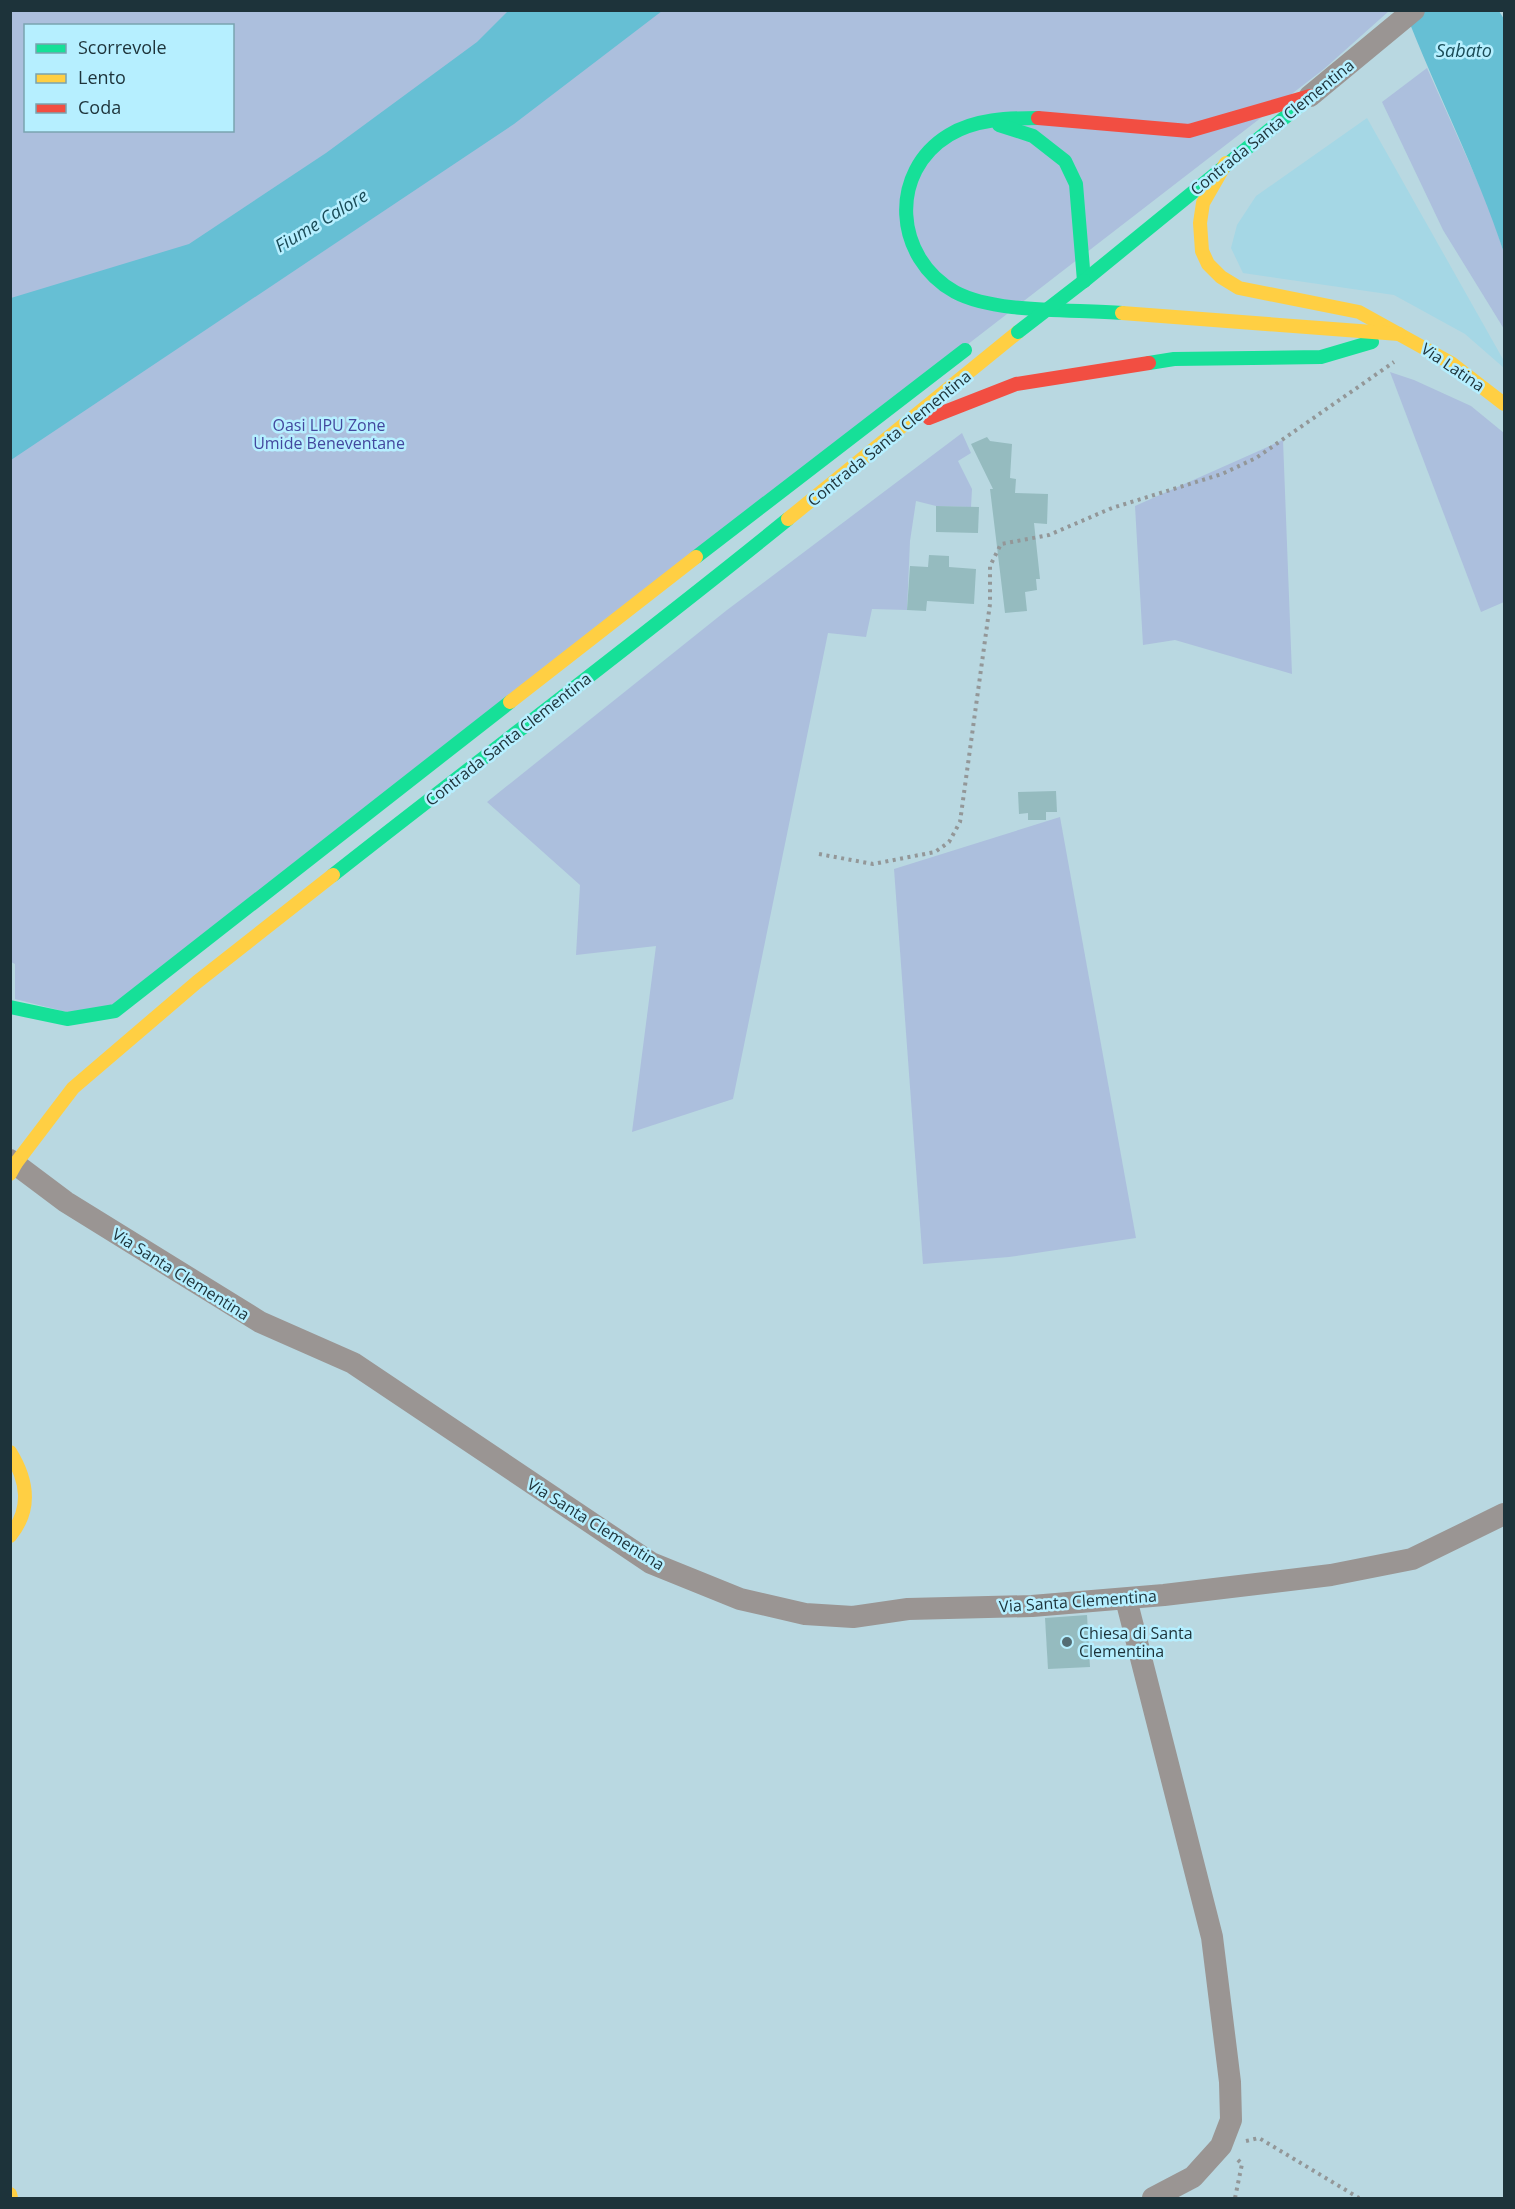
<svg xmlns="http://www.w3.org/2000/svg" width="1515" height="2209" viewBox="0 0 1515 2209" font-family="'Open Sans',sans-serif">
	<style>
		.built { fill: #a5d7e5 }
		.green { fill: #acbfdd; fill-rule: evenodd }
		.water { fill: #66bfd4 }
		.building { fill: #95bbbf }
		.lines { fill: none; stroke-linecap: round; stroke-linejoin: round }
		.path { stroke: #939798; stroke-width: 4; stroke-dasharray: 3 4.5; stroke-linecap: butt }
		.street { stroke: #9a9593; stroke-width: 22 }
		.fast { stroke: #16e098; stroke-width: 14 }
		.slow { stroke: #ffcf43; stroke-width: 14 }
		.jam { stroke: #f24e42; stroke-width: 14 }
		.fast-bridge { stroke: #16e098; stroke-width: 14 }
		.poi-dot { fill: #546d74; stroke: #b6efff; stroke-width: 2 }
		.labels { text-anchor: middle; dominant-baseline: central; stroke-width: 5; stroke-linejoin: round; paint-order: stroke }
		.street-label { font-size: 16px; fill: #1d333a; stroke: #b6efff }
		.park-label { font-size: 16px; fill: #43489e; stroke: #b6efff }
		.poi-label { font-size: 16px; fill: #1d333a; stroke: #b6efff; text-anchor: start }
		.water-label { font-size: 18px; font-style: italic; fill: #1a4b57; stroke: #b6efff }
	</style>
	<rect width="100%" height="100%" fill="#b9d8e1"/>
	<polygon class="built" points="1367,118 1504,361 1504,368 1465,334 1394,295 1243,273 1231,248 1237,225 1256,196"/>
	<g class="green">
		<path d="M10,11H1389L1324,69L449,745L124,1005L78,1015L15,999V964L11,962ZM26,26H232V130H26Z"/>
		<polygon points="1427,68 1489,207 1504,253 1504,329 1443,230 1382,102"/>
		<polygon points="1390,372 1414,380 1471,406 1504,433 1504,602 1481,612"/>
		<polygon points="962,433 971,453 958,461 972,489 971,507 936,506 916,501 910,541 907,610 872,609 866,637 828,633 733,1099 632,1132 656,946 576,955 580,885 487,802 727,610"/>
		<polygon points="1283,440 1292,674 1175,640 1143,645 1135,506"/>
		<polygon points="1060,817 1136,1238 1009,1257 923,1264 894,869"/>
	</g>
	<g class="water">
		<polygon points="509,10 662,11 514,124 11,460 11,298 189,244 326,153 477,42"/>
		<path d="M1405,11H1499L1504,19V253C1477,170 1436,92 1405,11Z"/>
	</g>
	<g class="building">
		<polygon points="987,437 990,441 1012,444 1010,478 1016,479 1015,493 1048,494 1047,524 1034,523 1040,579 1036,579 1037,590 1025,592 1027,611 1005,613 990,489 993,489 971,444"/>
		<polygon points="936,506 979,507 978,533 936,532"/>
		<polygon points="929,555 949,556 949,567 976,569 974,604 927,601 926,611 907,610 910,566 928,567"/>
		<polygon points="1056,791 1057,812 1046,812 1046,820 1028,820 1028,813 1019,814 1018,792"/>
		<polygon points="1087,1615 1090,1667 1048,1669 1045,1618"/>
	</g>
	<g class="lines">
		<g class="path">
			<polyline points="819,854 873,864 935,852 949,842 960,822 990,604 990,566 1001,544 1049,535 1112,508 1222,474 1256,458 1394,362"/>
			<polyline points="1246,2141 1259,2138 1359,2198"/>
			<polyline points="1235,2198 1242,2164 1236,2158"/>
		</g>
		<g class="street">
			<polyline points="1310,96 1414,10"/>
			<polyline points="10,1160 66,1202 260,1322 353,1363 651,1563 740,1599 805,1614 853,1617 908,1609 1032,1606 1164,1595 1331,1575 1412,1559 1504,1514"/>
			<polyline points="1126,1599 1212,1937 1230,2082 1231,2120 1221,2146 1193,2177 1153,2198"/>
		</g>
		<g class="fast">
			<path d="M1038,118C1008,118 975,119 949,135C888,172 894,258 955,292C996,314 1074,309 1122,313"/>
			<polyline points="999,125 1033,136 1065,161 1076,184 1084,281"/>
			<polyline points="1084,281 1300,105"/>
			<polyline points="1149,363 1174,359 1321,357 1372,342"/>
			<polyline points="696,557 965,350"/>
			<path d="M333,875C484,756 638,641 788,519"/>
			<polyline points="10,1007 67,1019 115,1011 510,702"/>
		</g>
		<g class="slow">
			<polyline points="1226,163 1203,203 1200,223 1202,251 1208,264 1221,277 1239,288 1359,312 1451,363 1504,404"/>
			<polyline points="1122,313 1399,334"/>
			<polyline points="788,519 1018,332"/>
			<polyline points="510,702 696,557"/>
			<polyline points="16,1163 73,1088 197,982 333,875"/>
			<polyline points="10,1174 16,1163"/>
			<path d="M10,1452C28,1481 32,1509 10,1536"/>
			<polyline points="10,2194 11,2198"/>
		</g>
		<g class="jam">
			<polyline points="1038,118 1189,131 1310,96"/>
			<polyline points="929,418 1016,384 1149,363"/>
		</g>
		<polyline class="fast-bridge" points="1018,332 1084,281"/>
	</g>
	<circle class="poi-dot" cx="1067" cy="1642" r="6"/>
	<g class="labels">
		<g class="street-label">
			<text transform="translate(1272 127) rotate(-39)">Contrada Santa Clementina</text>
			<text transform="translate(1453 367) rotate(34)">Via Latina</text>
			<text transform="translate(889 438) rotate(-39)">Contrada Santa Clementina</text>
			<text transform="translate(508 739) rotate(-38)">Contrada Santa Clementina</text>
			<text transform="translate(181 1274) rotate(32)">Via Santa Clementina</text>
			<text transform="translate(596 1524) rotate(32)">Via Santa Clementina</text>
			<text transform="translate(1078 1601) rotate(-4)">Via Santa Clementina</text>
		</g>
		<g class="park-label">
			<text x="329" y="425">Oasi LIPU Zone<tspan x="329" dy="18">Umide Beneventane</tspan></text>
		</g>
		<g class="poi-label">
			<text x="1079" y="1633">Chiesa di Santa<tspan x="1079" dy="18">Clementina</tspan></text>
		</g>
		<g class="water-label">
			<text x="1464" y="50">Sabato</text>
			<text transform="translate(321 220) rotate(-31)">Fiume Calore</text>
		</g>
	</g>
	<rect width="1515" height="2209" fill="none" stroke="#1d333a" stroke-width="24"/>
	<rect x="24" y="24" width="210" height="108" fill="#b6efff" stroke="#79a4b0" stroke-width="1.5"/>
	<rect x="36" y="44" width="30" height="9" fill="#16e098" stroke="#79a4b0" stroke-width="1.5"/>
	<text x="78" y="54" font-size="18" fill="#1d333a">Scorrevole</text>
	<rect x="36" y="74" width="30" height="9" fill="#ffcf43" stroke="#79a4b0" stroke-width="1.5"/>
	<text x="78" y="84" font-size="18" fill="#1d333a">Lento</text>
	<rect x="36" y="104" width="30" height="9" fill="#f24e42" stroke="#79a4b0" stroke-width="1.5"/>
	<text x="78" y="114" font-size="18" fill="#1d333a">Coda</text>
</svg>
